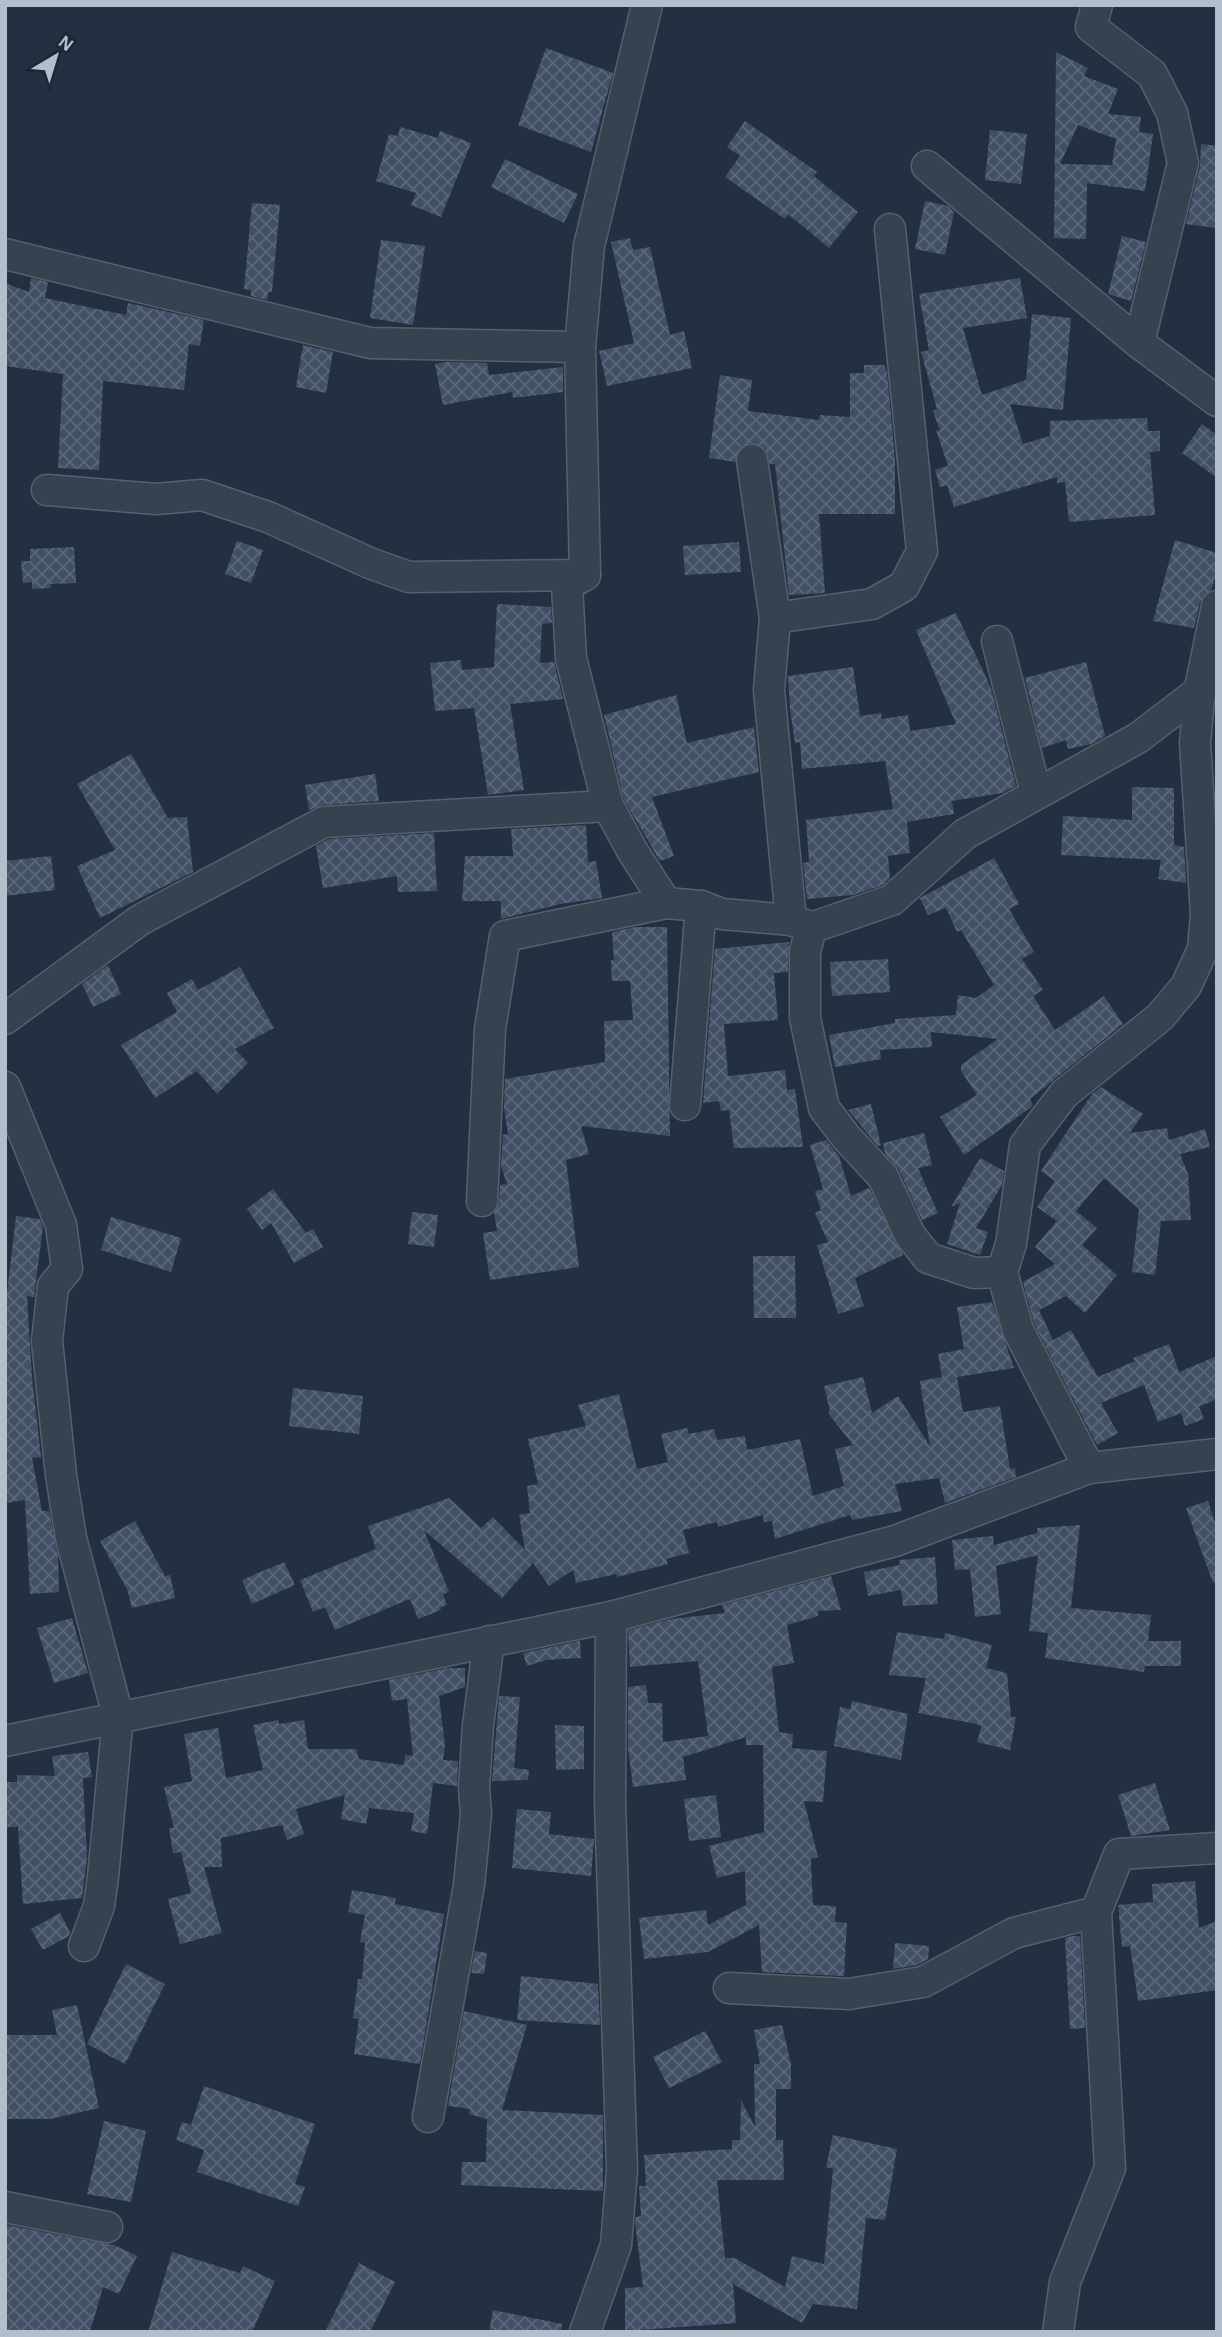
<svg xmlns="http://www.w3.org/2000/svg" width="1222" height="2337" viewBox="0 0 1222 2337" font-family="'Alegreya Sans',sans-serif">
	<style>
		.building { fill: url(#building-cross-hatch); fill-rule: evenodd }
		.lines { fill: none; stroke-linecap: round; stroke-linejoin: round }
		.minor-casing { stroke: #55606f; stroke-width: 33 }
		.minor { stroke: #374251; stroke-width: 30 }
	</style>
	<defs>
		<pattern id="building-cross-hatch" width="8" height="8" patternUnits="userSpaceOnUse" patternTransform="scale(1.75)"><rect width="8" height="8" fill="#415064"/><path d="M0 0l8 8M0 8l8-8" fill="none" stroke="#5a6779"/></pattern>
	</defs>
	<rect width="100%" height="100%" fill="#233042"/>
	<g class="building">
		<polygon points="546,48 613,73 591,152 518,125"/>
		<path d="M1056,52L1088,68L1084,76L1118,89L1108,114L1141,117L1139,132L1153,134L1145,191L1087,183L1086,239L1054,238ZM1078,125L1116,139L1112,165L1060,164Z"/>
		<polygon points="745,121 817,172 814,176 858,212 829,248 788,214 785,219 725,177 740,156 727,147"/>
		<polygon points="400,127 438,138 440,131 471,143 441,217 411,205 416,193 376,181 389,134 398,136"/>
		<polygon points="990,130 1027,134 1021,184 985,180"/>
		<polygon points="1201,144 1217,146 1217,228 1186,224 1200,167"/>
		<polygon points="505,159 578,194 564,223 491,187"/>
		<polygon points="925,201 948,206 954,212 945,255 915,249"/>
		<polygon points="252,203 280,205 272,292 268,292 267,300 251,296 251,290 244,289"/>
		<polygon points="1122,236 1146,242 1131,301 1108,294"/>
		<polygon points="630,238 633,250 650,247 670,335 684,331 692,368 607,386 599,351 634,343 611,242"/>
		<polygon points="381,240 425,246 413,325 370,318"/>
		<polygon points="31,278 48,282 45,298 126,315 128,303 204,320 200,346 189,344 184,390 103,381 99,470 58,468 63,374 5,366 5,283 29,292"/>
		<polygon points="1020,278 1027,318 963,328 982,395 1026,380 1032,314 1071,318 1063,410 1010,404 1023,444 1050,436 1050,421 1147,418 1148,431 1160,431 1160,451 1150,452 1155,515 1069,522 1065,482 1057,483 1057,477 954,507 947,485 940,487 935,470 948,466 936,430 940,431 933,411 937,409 921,352 929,350 919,294"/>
		<polygon points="303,345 333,352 326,393 296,387"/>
		<polygon points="446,362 487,363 489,375 563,367 563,392 513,398 512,392 443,405 435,364"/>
		<polygon points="864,365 884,365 887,372 895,460 895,514 819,514 825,593 789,595 775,464 770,464 765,449 750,443 741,447 735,462 709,458 720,375 752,380 748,411 819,420 820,415 850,417 850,373 864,373"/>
		<polygon points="1202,424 1217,435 1217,478 1182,453"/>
		<polygon points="1175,540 1217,553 1217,571 1211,590 1200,602 1194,628 1153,621"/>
		<polygon points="237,541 263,550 251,583 225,574"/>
		<polygon points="739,542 741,572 685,575 683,546"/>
		<polygon points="74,547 76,583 50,584 51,588 32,589 32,582 23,583 21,561 30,561 30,549"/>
		<polygon points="497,604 551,607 552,623 542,624 540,663 554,662 563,699 510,704 524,790 488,795 474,708 435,711 430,663 461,660 462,670 494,667"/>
		<polygon points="956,613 991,688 1016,786 1002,793 952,801 954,814 907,822 910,853 888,856 890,878 883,885 853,895 807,899 803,863 809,862 806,820 893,809 885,761 802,769 800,742 795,743 790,709 788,676 853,667 860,716 881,713 882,719 908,715 910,731 956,724 916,630"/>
		<polygon points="1086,662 1105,736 1091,744 1068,749 1066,740 1042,748 1025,678"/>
		<polygon points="676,695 687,743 754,727 759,772 652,797 674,856 660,861 624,800 604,715"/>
		<polygon points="131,754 168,818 187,817 193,872 100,918 77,866 115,850 77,784"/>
		<polygon points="375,774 379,801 323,805 309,810 305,785"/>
		<polygon points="1132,787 1174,788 1174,845 1184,847 1186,883 1158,879 1161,860 1061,855 1063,816 1132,820"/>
		<polygon points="586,825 588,862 596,861 602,898 560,904 501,919 501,901 462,901 465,856 513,856 511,829"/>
		<polygon points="434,833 437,891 398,892 397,876 323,888 316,846 329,839"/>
		<polygon points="51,856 55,890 5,896 5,861"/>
		<polygon points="994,858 1019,904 1009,909 1034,952 1022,959 1043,990 1033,996 1055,1030 1104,996 1123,1024 1030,1099 1033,1106 964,1155 940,1117 977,1095 961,1071 961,1065 998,1039 931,1032 932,1047 880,1050 881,1059 835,1067 829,1035 895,1023 895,1019 956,1015 958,995 976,998 994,985 961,930 957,932 946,908 928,915 920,898"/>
		<polygon points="635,927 667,927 670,1136 581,1126 589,1154 566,1160 579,1267 490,1280 483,1233 497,1231 494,1213 499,1202 500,1185 507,1184 501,1166 503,1135 508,1134 504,1108 505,1079 605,1062 604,1021 633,1020 630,981 612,981 611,960 614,960 612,932"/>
		<polygon points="789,942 788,972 774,973 778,1020 724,1024 728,1076 785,1070 787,1090 795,1089 803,1147 734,1148 729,1110 721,1111 719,1101 703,1103 715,949"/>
		<polygon points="888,959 890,992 832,996 830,962"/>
		<polygon points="108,965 121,994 93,1007 82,984"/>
		<polygon points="240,967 274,1028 235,1049 248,1063 217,1094 197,1071 155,1098 121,1045 177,1012 167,993 192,979 198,990"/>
		<polygon points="1101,1087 1143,1114 1130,1133 1167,1128 1169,1140 1205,1129 1210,1147 1180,1154 1188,1174 1191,1220 1161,1221 1155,1275 1132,1272 1139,1209 1104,1178 1076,1211 1097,1228 1082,1245 1117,1275 1085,1313 1066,1296 1039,1310 1053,1340 1071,1330 1098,1377 1135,1361 1133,1358 1169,1344 1179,1372 1217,1356 1217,1399 1199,1407 1204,1419 1185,1426 1181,1413 1158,1422 1144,1385 1101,1403 1118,1433 1097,1445 1034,1324 1023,1282 1055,1264 1035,1247 1057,1221 1037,1207 1055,1181 1041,1171 1092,1094"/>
		<polygon points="871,1104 881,1145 878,1146 848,1110"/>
		<polygon points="924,1133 932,1165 918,1168 938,1213 922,1220 899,1170 885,1154 883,1143"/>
		<polygon points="826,1140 839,1156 851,1196 869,1188 903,1255 855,1278 864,1306 838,1314 817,1245 828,1242 815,1213 821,1210 815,1191 823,1189 810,1145"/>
		<polygon points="980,1158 1004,1171 1002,1185 976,1228 988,1232 980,1255 947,1244 960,1203 951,1207"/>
		<polygon points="273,1189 306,1233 313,1229 323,1247 294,1263 271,1223 262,1230 247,1209"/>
		<polygon points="412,1212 438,1215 434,1247 408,1244"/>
		<polygon points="16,1216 40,1219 43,1226 34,1297 27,1296 32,1377 41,1457 32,1458 42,1511 49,1511 58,1556 59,1592 30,1594 25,1500 5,1503 5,1310"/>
		<polygon points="111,1217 181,1238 171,1272 101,1250"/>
		<polygon points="753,1256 795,1256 796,1318 754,1318"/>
		<polygon points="992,1302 1014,1368 957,1377 963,1412 1000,1406 1010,1469 1015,1468 1016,1477 945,1503 939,1478 895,1484 902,1511 852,1520 850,1515 775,1539 772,1521 764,1522 763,1515 718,1527 717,1522 683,1530 689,1553 666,1559 668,1564 617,1577 616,1574 576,1583 573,1570 549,1586 533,1563 502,1598 424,1530 449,1592 443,1594 447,1605 440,1608 441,1610 418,1619 410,1599 335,1630 325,1607 313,1612 300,1580 376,1549 368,1526 449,1498 481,1528 493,1517 525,1550 519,1515 530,1513 527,1486 538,1484 528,1439 586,1426 578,1405 619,1394 637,1469 668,1462 661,1434 687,1428 689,1434 714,1429 717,1440 745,1436 747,1450 800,1439 813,1496 844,1486 835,1449 853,1445 828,1413 830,1411 824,1386 863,1377 872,1413 898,1396 930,1446 920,1381 942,1377 938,1354 964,1349 957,1307"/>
		<polygon points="293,1388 363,1396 359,1434 289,1426"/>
		<polygon points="1208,1501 1217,1529 1217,1582 1213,1583 1186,1508"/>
		<polygon points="135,1521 165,1576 170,1575 175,1598 132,1608 127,1589 100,1541"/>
		<polygon points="1080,1525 1071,1608 1151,1615 1148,1641 1181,1641 1181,1666 1145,1666 1144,1672 1045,1658 1048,1633 1029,1631 1038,1555 996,1566 1001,1614 975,1617 970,1569 955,1570 952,1540 993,1536 994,1545 1037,1533 1037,1528"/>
		<polygon points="935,1557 938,1604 903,1606 901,1590 868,1596 864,1572 900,1565 899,1560"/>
		<polygon points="284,1562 295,1585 252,1604 242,1580"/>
		<polygon points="831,1576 841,1610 818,1611 818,1616 787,1625 794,1663 772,1667 779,1732 793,1734 792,1748 827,1751 823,1802 804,1801 818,1857 811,1859 813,1905 836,1906 835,1922 847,1923 844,1976 762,1972 759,1925 708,1952 644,1959 639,1918 706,1910 708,1925 746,1905 745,1871 717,1878 709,1846 764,1832 763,1745 746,1745 746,1737 683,1757 686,1780 633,1787 628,1748 628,1687 646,1685 648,1703 662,1703 663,1742 708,1736 698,1661 630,1667 628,1630 671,1619 725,1613 722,1605"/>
		<polygon points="72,1618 88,1673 54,1683 37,1628"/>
		<polygon points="897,1632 944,1639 945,1633 992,1645 986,1668 1007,1673 1011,1717 1016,1717 1010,1750 977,1742 981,1727 977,1724 918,1713 926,1678 889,1675"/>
		<polygon points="580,1641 581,1658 546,1660 527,1666 523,1653"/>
		<polygon points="448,1668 465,1668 465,1687 439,1696 445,1746 443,1760 458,1761 457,1786 433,1783 427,1834 411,1831 414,1813 369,1808 366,1824 341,1819 345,1795 296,1809 304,1834 287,1840 282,1825 221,1838 222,1867 204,1867 222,1933 180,1944 168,1899 191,1893 181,1852 173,1853 169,1828 174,1828 164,1787 192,1781 184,1734 218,1728 226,1778 263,1770 253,1725 278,1720 279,1724 304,1720 308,1749 356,1749 359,1759 404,1765 405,1755 413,1756 407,1699 392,1701 389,1680"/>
		<polygon points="499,1696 520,1697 514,1768 529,1770 528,1780 492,1781"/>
		<polygon points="852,1701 908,1714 901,1760 834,1746 840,1707 850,1709"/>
		<polygon points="555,1725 584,1726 584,1769 556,1770"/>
		<polygon points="88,1752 92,1777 83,1778 87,1858 82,1898 23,1904 18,1827 5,1827 5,1782 17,1782 17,1775 55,1776 52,1756"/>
		<polygon points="1155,1783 1170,1830 1131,1836 1118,1795"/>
		<polygon points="716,1795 721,1837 689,1841 684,1799"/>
		<polygon points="517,1809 551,1812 549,1834 594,1839 591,1876 512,1868"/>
		<polygon points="1195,1881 1199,1928 1217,1921 1217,1990 1138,2001 1130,1946 1122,1947 1118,1905 1153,1902 1152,1884"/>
		<polygon points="352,1890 396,1898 395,1904 444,1914 420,2064 354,2054 359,2019 353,2018 358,1979 362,1979 365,1943 360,1942 365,1915 348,1912"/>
		<polygon points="60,1913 70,1932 69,1936 43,1950 31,1929"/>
		<polygon points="1072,1936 1080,1936 1085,2028 1070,2029 1065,1938"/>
		<polygon points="895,1943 929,1946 928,1959 917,1965 893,1969"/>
		<polygon points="475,1951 487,1953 484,1974 471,1973"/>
		<polygon points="126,1964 165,1984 125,2064 87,2044"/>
		<polygon points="521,1976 598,1984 600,2025 517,2020"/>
		<polygon points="77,2005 99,2108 50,2119 5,2119 5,2035 57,2035 52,2010"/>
		<polygon points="464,2011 527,2025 502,2110 603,2115 603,2191 461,2185 462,2162 486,2162 487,2119 469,2114 470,2109 448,2106"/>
		<polygon points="782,2025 791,2064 791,2089 776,2089 776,2140 783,2140 784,2180 717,2180 725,2258 735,2258 785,2287 792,2256 824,2264 833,2169 826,2167 833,2135 897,2149 885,2220 866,2218 857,2309 813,2304 802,2323 733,2284 736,2323 625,2331 625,2288 643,2287 635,2222 636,2217 641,2216 639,2186 646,2186 644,2155 732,2149 732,2140 740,2140 741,2100 755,2127 754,2064 760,2064 754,2030"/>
		<polygon points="705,2031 722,2062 669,2088 653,2057"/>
		<polygon points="204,2086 315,2124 295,2184 305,2187 298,2206 197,2172 204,2150 176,2140 182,2122 191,2125"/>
		<polygon points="104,2121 146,2131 131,2202 87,2194"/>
		<polygon points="5,2225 114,2245 137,2256 119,2294 103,2287 90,2332 5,2332"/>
		<polygon points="172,2252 240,2273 243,2266 275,2281 252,2332 148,2332"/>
		<polygon points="359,2263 395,2282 370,2332 325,2332"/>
		<polygon points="493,2310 562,2324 561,2332 489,2332"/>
	</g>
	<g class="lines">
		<defs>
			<g id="minor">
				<polyline points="647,5 589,246 580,347 585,575 567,585 571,658 608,806 633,852 666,903 701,906 722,914 791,920"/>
				<polyline points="1097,5 1091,27 1152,74 1172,113 1183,163 1139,343"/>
				<polyline points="927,166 1139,343 1217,401"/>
				<polyline points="5,254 370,343 580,347"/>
				<polyline points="752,460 775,618 769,690 791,920 808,926"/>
				<polyline points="47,490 156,499 202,495 268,517 372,564 409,577 585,575"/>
				<polyline points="775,618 872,604 904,586 922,551 890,229"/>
				<polyline points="997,641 1036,793"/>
				<polyline points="5,1019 140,920 324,822 608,806"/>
				<polyline points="5,1087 61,1225 67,1269 53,1286 47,1341 61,1475 71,1538 118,1716 103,1877 99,1906 84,1946"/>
				<polyline points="685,1105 701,906"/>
				<polyline points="482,1201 490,1029 505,936 666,903"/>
				<polyline points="1002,1272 974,1273 928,1258 910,1235 883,1177 846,1137 824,1108 805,1018 805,952 811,928 892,900 965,834 1138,738 1210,683"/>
				<polyline points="1089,1468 1018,1330 1002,1272 1011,1244 1025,1145 1064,1094 1160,1017 1186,986 1203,949 1206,914 1195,743 1200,688 1217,606"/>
				<polyline points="5,1741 611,1617 895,1541 1089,1468 1217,1454"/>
				<polyline points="729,1988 849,1994 923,1982 1014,1933 1096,1912"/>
				<polyline points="428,2117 469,1885 476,1814 474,1788 478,1725 489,1641"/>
				<polyline points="5,2207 107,2227"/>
				<polyline points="585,2332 616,2245 622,2170 610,1803 611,1617"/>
				<polyline points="1058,2332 1065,2282 1110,2168 1096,1912 1119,1854 1217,1848"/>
			</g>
		</defs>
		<use href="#minor" class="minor-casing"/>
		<use href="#minor" class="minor"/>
	</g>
	<rect width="1222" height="2337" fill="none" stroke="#b4bdcc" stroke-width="14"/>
	<g transform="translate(56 56) rotate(38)" stroke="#1c2736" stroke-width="5" paint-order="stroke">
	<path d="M0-5L12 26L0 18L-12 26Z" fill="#b4bdcc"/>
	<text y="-10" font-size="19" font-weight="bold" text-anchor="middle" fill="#b4bdcc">N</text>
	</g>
</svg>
